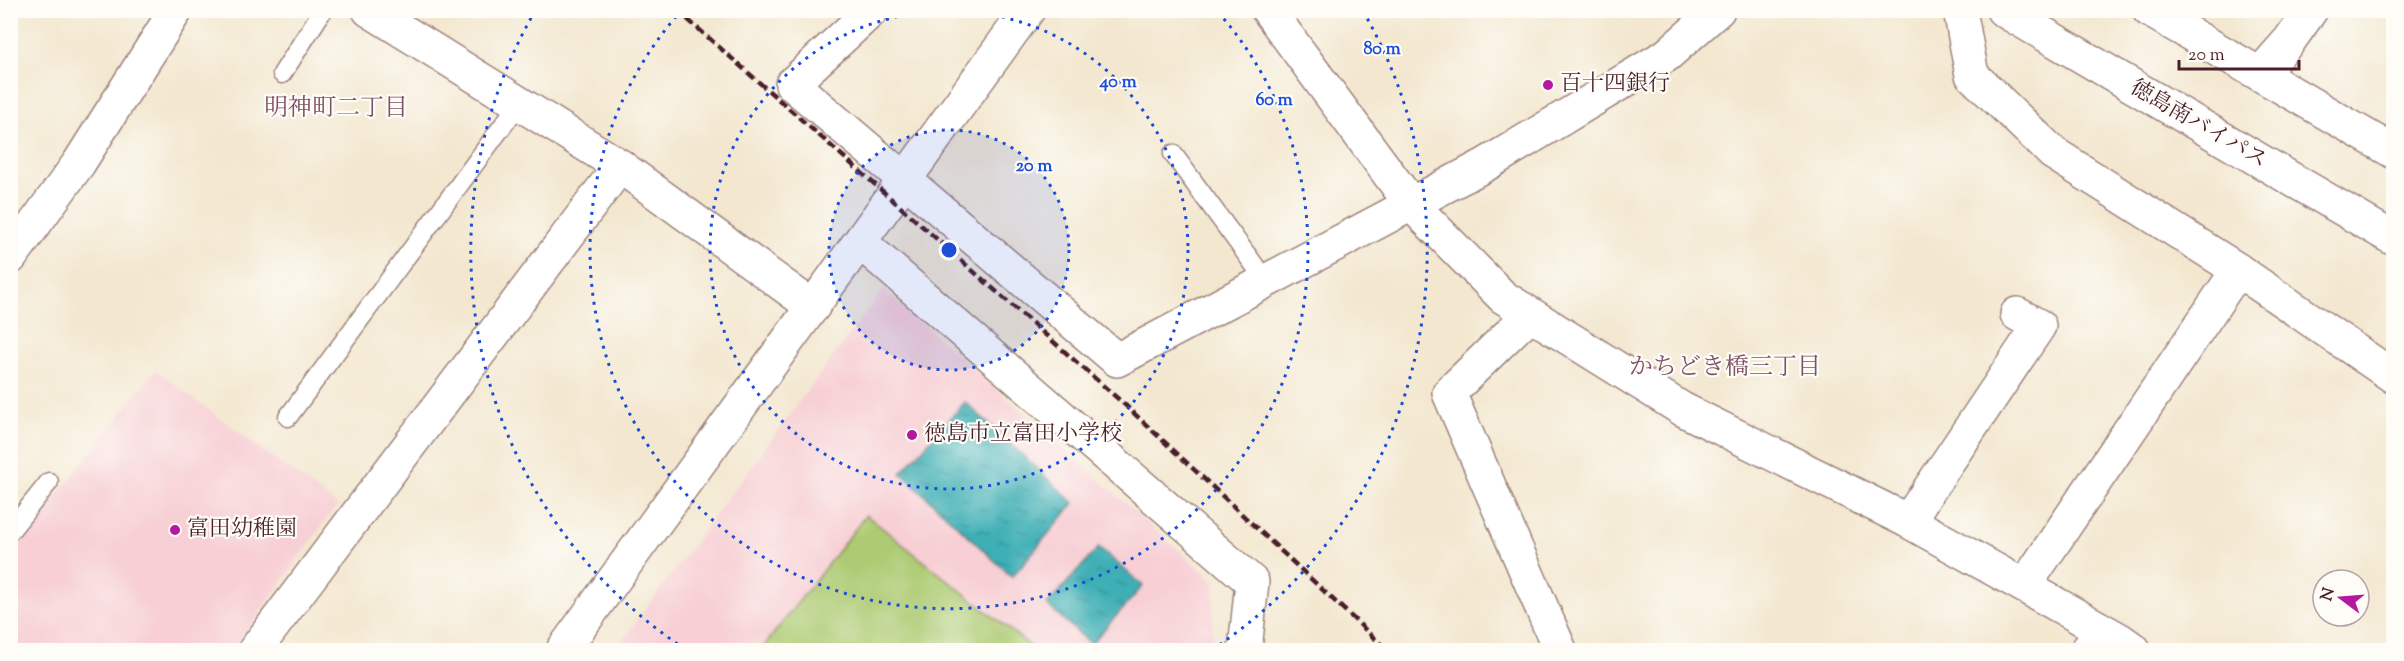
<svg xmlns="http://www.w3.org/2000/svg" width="2404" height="661" viewBox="0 0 2404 661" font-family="'Sorts Mill Goudy','Noto Serif JP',serif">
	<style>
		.built { fill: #f7cfd4 }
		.park { fill: #adcb73; stroke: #7c754f; stroke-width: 1.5 }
		.water { fill: url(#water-ripples); stroke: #446770; stroke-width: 1.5 }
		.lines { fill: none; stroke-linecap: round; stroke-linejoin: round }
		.service-casing { stroke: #9e837d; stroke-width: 21 }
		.minor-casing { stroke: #9e837d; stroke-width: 36 }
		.tertiary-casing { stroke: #9e837d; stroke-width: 36 }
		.trunk-casing { stroke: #9e837d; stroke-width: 36 }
		.service { stroke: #fff; stroke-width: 18 }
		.minor { stroke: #fff; stroke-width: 33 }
		.tertiary { stroke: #fff; stroke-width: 33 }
		.trunk { stroke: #fff; stroke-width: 33 }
		.rail { stroke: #4a1f2b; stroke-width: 4.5; stroke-dasharray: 9 4.5; stroke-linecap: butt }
		.ring { fill: none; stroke: #1d4ed8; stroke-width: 3; stroke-dasharray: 3 6 }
		.poi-dot { fill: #b5179e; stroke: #fdfcf7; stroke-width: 2 }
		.labels { text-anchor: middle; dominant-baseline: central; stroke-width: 4.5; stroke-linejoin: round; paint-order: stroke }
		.poi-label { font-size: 22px; fill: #4a1f2b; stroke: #fdfcf7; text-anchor: start }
		.street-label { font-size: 22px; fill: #4a1f2b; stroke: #fdfcf7 }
		.neighbourhood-label { font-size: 24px; fill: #7f5168; stroke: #fdfcf7 }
		.centre { fill: #1d4ed8; stroke: #fdfcf7; stroke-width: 3 }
		.ring-label { font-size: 18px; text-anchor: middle; font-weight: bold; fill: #1d4ed8; stroke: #fdfcf7; stroke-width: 4.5; stroke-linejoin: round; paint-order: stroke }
	</style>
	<defs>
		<pattern id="water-ripples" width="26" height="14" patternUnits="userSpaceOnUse" patternTransform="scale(1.5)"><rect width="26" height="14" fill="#3dafb5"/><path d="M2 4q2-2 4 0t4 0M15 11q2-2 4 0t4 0" fill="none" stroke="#358e93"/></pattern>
	</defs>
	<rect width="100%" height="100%" fill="#fdfcf7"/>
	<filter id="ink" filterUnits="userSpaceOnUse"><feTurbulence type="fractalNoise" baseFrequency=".0167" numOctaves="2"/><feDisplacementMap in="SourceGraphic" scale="12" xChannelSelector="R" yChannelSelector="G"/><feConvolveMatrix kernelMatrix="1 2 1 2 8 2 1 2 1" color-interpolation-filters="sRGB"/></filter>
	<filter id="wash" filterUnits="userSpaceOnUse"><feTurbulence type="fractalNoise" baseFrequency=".008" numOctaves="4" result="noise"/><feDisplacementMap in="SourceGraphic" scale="24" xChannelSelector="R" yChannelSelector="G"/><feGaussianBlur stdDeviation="1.35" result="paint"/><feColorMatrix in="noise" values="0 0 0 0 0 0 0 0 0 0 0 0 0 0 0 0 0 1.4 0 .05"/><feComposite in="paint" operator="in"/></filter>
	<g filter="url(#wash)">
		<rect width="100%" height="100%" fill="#f3e7cf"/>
		<g class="built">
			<polygon points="883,289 1214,581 1212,650 615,650"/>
			<polygon points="155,370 337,505 233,650 11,650 11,555"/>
		</g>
		<polygon class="park" points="866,515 1035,650 761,650"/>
		<g class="water">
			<polygon points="965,402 1074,503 1012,577 901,473"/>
			<polygon points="1099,547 1143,586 1091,644 1047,605"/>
		</g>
	</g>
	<g filter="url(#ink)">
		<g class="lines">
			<defs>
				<g id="service">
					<polyline points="282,74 323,10"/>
					<polyline points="1173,154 1266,281"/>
					<polyline points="288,417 518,105"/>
					<polyline points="10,531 49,482"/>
					<polyline points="2079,650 2094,625"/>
				</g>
				<g id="minor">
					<polyline points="369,10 620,166 813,307"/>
					<polyline points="872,10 792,84 1117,360 1485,165 1667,55 1718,10"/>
					<polyline points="1268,10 1411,204 1503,297 1682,409 1908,521 2120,640 2134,650"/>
					<polyline points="1960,10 1972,75 2053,153 2238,270 2025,585"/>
					<polyline points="2260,74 2289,41 2311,10"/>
					<polyline points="860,242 1252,582 1245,650"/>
					<polyline points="10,258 79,163 176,10"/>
					<polyline points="2238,270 2394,377"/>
					<polyline points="1530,314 1449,393 1560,650"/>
					<polyline points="1908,521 2039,326 2017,314"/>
					<polyline points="255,650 620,166"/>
				</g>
				<polyline id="tertiary" points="563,650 1028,10"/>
				<g id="trunk">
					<polyline points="2003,10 2394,239"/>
					<polyline points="2149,10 2394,152"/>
				</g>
			</defs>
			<use href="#service" class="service-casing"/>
			<use href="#minor" class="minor-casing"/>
			<use href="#tertiary" class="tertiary-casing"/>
			<use href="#trunk" class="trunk-casing"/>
			<use href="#service" class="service"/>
			<use href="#minor" class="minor"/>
			<use href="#tertiary" class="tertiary"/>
			<use href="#trunk" class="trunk"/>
			<polyline class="rail" points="677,10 1124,404 1387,650"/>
		</g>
	</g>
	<circle cx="949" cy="250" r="120" fill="#1d4ed8" fill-opacity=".12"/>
	<g class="ring">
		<circle cx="949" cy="250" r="120"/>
		<circle cx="949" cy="250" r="239"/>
		<path d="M1218 12A359 359 0 1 1 680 12"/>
		<path d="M685 649A478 478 0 0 1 535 11M1363 11A478 478 0 0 1 1213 649"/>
	</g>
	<g class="poi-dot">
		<circle cx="1548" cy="85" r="6"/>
		<circle cx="912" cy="435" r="6"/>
		<circle cx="175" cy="530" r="6"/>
	</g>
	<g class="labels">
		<g class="poi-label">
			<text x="1560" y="85">百十四銀行</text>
			<text x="924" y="435">徳島市立富田小学校</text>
			<text x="187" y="530">富田幼稚園</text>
		</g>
		<g class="street-label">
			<text transform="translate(2198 125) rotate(30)">徳島南バイパス</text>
		</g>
		<g class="neighbourhood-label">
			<text x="336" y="109">明神町二丁目</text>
			<text x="1725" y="368">かちどき橋三丁目</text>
		</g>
	</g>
	<circle cx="949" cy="250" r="9" class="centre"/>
	<g class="ring-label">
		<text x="1382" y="54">80 m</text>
		<text x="1118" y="87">40 m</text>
		<text x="1274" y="105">60 m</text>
		<text x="1034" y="171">20 m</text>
	</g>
	<rect width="2404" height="661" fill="none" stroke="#fdfcf7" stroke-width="36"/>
	<g transform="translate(2341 598) rotate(286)"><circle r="28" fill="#fdfcf7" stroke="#b5a4a5" stroke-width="1.5"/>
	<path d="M0-4.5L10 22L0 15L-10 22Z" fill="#b5179e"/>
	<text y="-9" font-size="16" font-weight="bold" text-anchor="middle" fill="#4a1f2b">N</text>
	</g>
	<path d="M2179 60v9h120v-9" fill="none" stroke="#4a1f2b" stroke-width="3"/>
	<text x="2188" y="60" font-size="18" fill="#4a1f2b" stroke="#fdfcf7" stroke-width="4.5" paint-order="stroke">20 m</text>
</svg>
